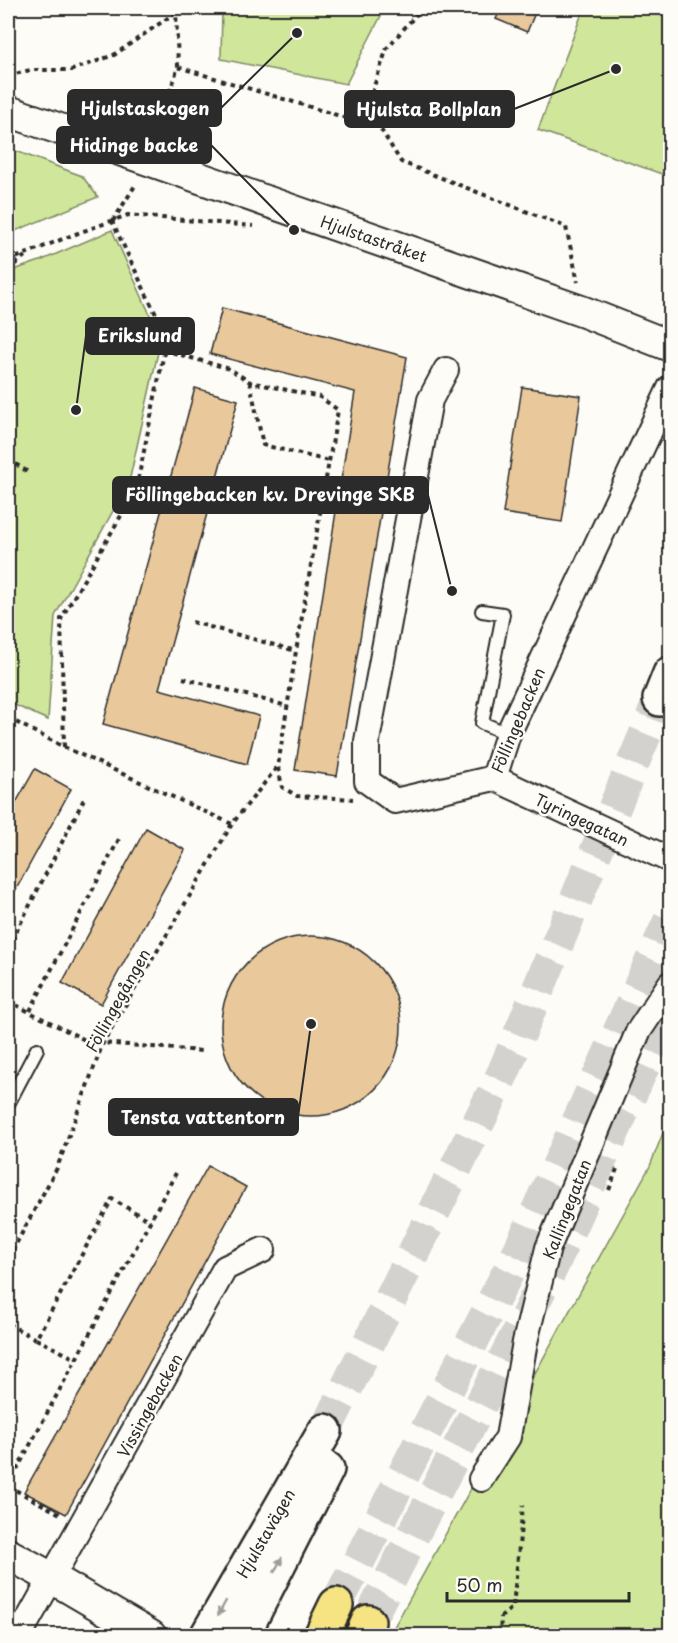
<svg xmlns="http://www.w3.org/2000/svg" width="678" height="1643" viewBox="0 0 678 1643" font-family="'Playpen Sans',sans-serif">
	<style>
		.green { fill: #cfe69b; stroke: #7d8863; stroke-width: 1.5 }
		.building { fill: #e9c99b; stroke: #2b2b2b; stroke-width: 1.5 }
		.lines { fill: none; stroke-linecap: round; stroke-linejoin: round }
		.secondary-tunnel { stroke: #d3d2ce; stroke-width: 33; stroke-dasharray: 33 16; stroke-linecap: butt }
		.motorway-tunnel { stroke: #d3d2ce; stroke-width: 33; stroke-dasharray: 33 16; stroke-linecap: butt }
		.service-casing { stroke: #2b2b2b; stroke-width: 16 }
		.minor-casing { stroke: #2b2b2b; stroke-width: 28 }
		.tertiary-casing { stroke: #2b2b2b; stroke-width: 34 }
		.secondary-casing { stroke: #2b2b2b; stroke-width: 38 }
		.motorway-casing { stroke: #2b2b2b; stroke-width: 38 }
		.path { stroke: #2b2b2b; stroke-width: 4; stroke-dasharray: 4.5 4.5; stroke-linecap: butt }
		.service { stroke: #fdfcf7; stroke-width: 12 }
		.minor { stroke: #fdfcf7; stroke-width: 24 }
		.tertiary { stroke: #fdfcf7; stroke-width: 30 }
		.secondary { stroke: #fdfcf7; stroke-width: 33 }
		.motorway { stroke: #f6e381; stroke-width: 33 }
		.oneway { fill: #9e9e9b }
		.labels { text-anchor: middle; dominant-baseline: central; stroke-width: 5; stroke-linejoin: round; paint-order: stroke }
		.street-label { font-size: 16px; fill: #2b2b2b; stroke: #fdfcf7 }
		.leader { fill: none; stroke: #2b2b2b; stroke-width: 2 }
		.callout-dot { fill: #2b2b2b; stroke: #fdfcf7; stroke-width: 2 }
		.callout { fill: #2b2b2b; stroke: #2b2b2b; stroke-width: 2 }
		.callout-label { font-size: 18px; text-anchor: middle; font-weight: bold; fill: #fff }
	</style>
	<rect width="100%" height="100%" fill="#fdfcf7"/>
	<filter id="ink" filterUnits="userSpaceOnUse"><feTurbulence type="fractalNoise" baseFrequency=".0167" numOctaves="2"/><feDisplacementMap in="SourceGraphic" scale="12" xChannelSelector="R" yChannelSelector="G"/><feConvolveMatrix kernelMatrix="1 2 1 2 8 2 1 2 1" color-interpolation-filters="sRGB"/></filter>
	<g filter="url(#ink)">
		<g class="green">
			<polygon points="222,8 385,8 346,84 221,59"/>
			<polygon points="584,8 670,8 670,177 538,130"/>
			<polygon points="8,148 82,176 98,197 8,234"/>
			<polygon points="112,230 161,339 129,482 55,616 48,720 8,702 8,272 40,261"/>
			<polygon points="670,1115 670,1626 661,1636 389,1636 650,1166"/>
		</g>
		<g class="building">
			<polygon points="501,8 537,8 527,32 496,19"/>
			<polygon points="222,308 407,357 337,776 295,770 355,392 210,354"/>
			<polygon points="522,387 581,396 562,522 503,513"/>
			<polygon points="195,388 238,400 159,689 259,716 247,764 103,724"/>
			<polygon points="35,769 71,789 8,904 8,817"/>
			<polygon points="146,828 185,850 101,1004 62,983"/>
			<circle cx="311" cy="1026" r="90"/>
			<polygon points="208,1166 246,1187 66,1514 24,1492"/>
		</g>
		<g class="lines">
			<polyline class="secondary-tunnel" points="325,1431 504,1071 660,699"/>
			<g class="motorway-tunnel">
				<polyline points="336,1605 519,1251 670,920"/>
				<polyline points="368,1622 552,1267 670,1008"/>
			</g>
			<defs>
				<g id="service">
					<polyline points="482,611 503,614 482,723 508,734"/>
					<polyline points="8,1104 37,1049"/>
				</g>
				<g id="minor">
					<polyline points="446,370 430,400 367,741 367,781 395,801 494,778 508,734 670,388"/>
					<polyline points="494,778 670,860"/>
					<polyline points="481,1479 508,1437 525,1342 548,1248 638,1032 670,984"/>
					<polyline points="19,1636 225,1268 263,1250"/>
				</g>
				<g id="tertiary">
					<polyline points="8,111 584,312 670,346"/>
					<polyline points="8,1554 52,1578 151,1636"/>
				</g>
				<g id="secondary">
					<polyline points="660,699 670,674"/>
					<polyline points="207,1636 325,1431"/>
					<polyline points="242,1636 327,1469"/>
				</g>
				<g id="motorway">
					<polyline points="321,1636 336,1605"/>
					<polyline points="362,1636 368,1622"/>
				</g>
			</defs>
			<use href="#service" class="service-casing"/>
			<use href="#minor" class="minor-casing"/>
			<use href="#tertiary" class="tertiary-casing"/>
			<use href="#secondary" class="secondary-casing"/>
			<use href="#motorway" class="motorway-casing"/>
			<g class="path">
				<polyline points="178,67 353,120 375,120 401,162 566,227 578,282"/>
				<polyline points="8,76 30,70 72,70 114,55 175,13"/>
				<polyline points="375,120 373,89 387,48 422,8"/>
				<polyline points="155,135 178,67 176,8"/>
				<polyline points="113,221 136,184"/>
				<polyline points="8,261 70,236 128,215 253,226"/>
				<polyline points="8,270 25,256"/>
				<polyline points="164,350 230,369 250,382 320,397 338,410 296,651 278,766 282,787 297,796 353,799"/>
				<polyline points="250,382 263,445 329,461"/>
				<polyline points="8,459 28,472"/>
				<polyline points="192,622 296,651"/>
				<polyline points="183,678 287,706"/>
				<polyline points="8,718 64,747 232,824"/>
				<polyline points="64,747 61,619 136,490 167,338 112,221"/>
				<polyline points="8,948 84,799"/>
				<polyline points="8,1001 83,1039 103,1043 201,1051"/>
				<polyline points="30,1011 119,839"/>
				<polyline points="609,1190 618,1166"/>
				<polyline points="8,1259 57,1168 103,1043 232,824 278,766"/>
				<polyline points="8,1324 36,1339 112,1199 150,1221"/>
				<polyline points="36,1339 76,1359"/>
				<polyline points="8,1486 176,1173"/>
				<polyline points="8,1486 60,1514"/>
				<polyline points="500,1636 501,1617 513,1607 523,1505"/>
				<polyline points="668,1636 670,1634"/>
			</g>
			<use href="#service" class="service"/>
			<use href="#minor" class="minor"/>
			<use href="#tertiary" class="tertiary"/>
			<use href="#secondary" class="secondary"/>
			<use href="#motorway" class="motorway"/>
		</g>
		<defs><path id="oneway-solid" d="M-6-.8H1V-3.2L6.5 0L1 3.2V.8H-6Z" transform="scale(1.5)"/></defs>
		<g class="oneway">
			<use href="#oneway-solid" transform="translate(278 1565) rotate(-63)"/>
			<use href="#oneway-solid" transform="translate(222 1608) rotate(119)"/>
		</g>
	</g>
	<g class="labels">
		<g class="street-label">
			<text transform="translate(374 238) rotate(19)">Hjulstastråket</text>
			<text transform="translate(517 720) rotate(-67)">Föllingebacken</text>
			<text transform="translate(582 819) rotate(25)">Tyringegatan</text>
			<text transform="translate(117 1000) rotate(-61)">Föllingegången</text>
			<text transform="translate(566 1209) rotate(-69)">Kallingegatan</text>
			<text transform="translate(149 1405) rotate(-61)">Vissingebacken</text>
			<text transform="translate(265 1533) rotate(-60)">Hjulstavägen</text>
		</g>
	</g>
	<path class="leader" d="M297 33L221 108M616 69L514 109M294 230L211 145M76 410L86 336M452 591L428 495M311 1024L298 1117"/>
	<g class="callout-dot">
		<circle cx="297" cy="33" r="6"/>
		<circle cx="616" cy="69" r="6"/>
		<circle cx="294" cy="230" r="6"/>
		<circle cx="76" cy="410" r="6"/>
		<circle cx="452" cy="591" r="6"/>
		<circle cx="311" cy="1024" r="6"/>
	</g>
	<g class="callout">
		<rect x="68" y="90" width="153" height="36" rx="6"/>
		<rect x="345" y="91" width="169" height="36" rx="6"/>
		<rect x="57" y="127" width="154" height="36" rx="6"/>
		<rect x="86" y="318" width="108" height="36" rx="6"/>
		<rect x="113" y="477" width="315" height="36" rx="6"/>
		<rect x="109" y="1099" width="189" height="36" rx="6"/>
	</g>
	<g class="callout-label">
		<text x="145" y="115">Hjulstaskogen</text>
		<text x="429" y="116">Hjulsta Bollplan</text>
		<text x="134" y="152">Hidinge backe</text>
		<text x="140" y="342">Erikslund</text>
		<text x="270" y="501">Föllingebacken kv. Drevinge SKB</text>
		<text x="203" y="1124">Tensta vattentorn</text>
	</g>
	<rect width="678" height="1643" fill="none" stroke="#fdfcf7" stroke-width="30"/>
	<rect x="15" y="15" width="648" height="1613" fill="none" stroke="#2b2b2b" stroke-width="2" filter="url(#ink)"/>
	<path d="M447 1592v9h182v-9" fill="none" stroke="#2b2b2b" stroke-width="3"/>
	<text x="456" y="1592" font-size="18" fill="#2b2b2b" stroke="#fdfcf7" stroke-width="4.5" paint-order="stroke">50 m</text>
</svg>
